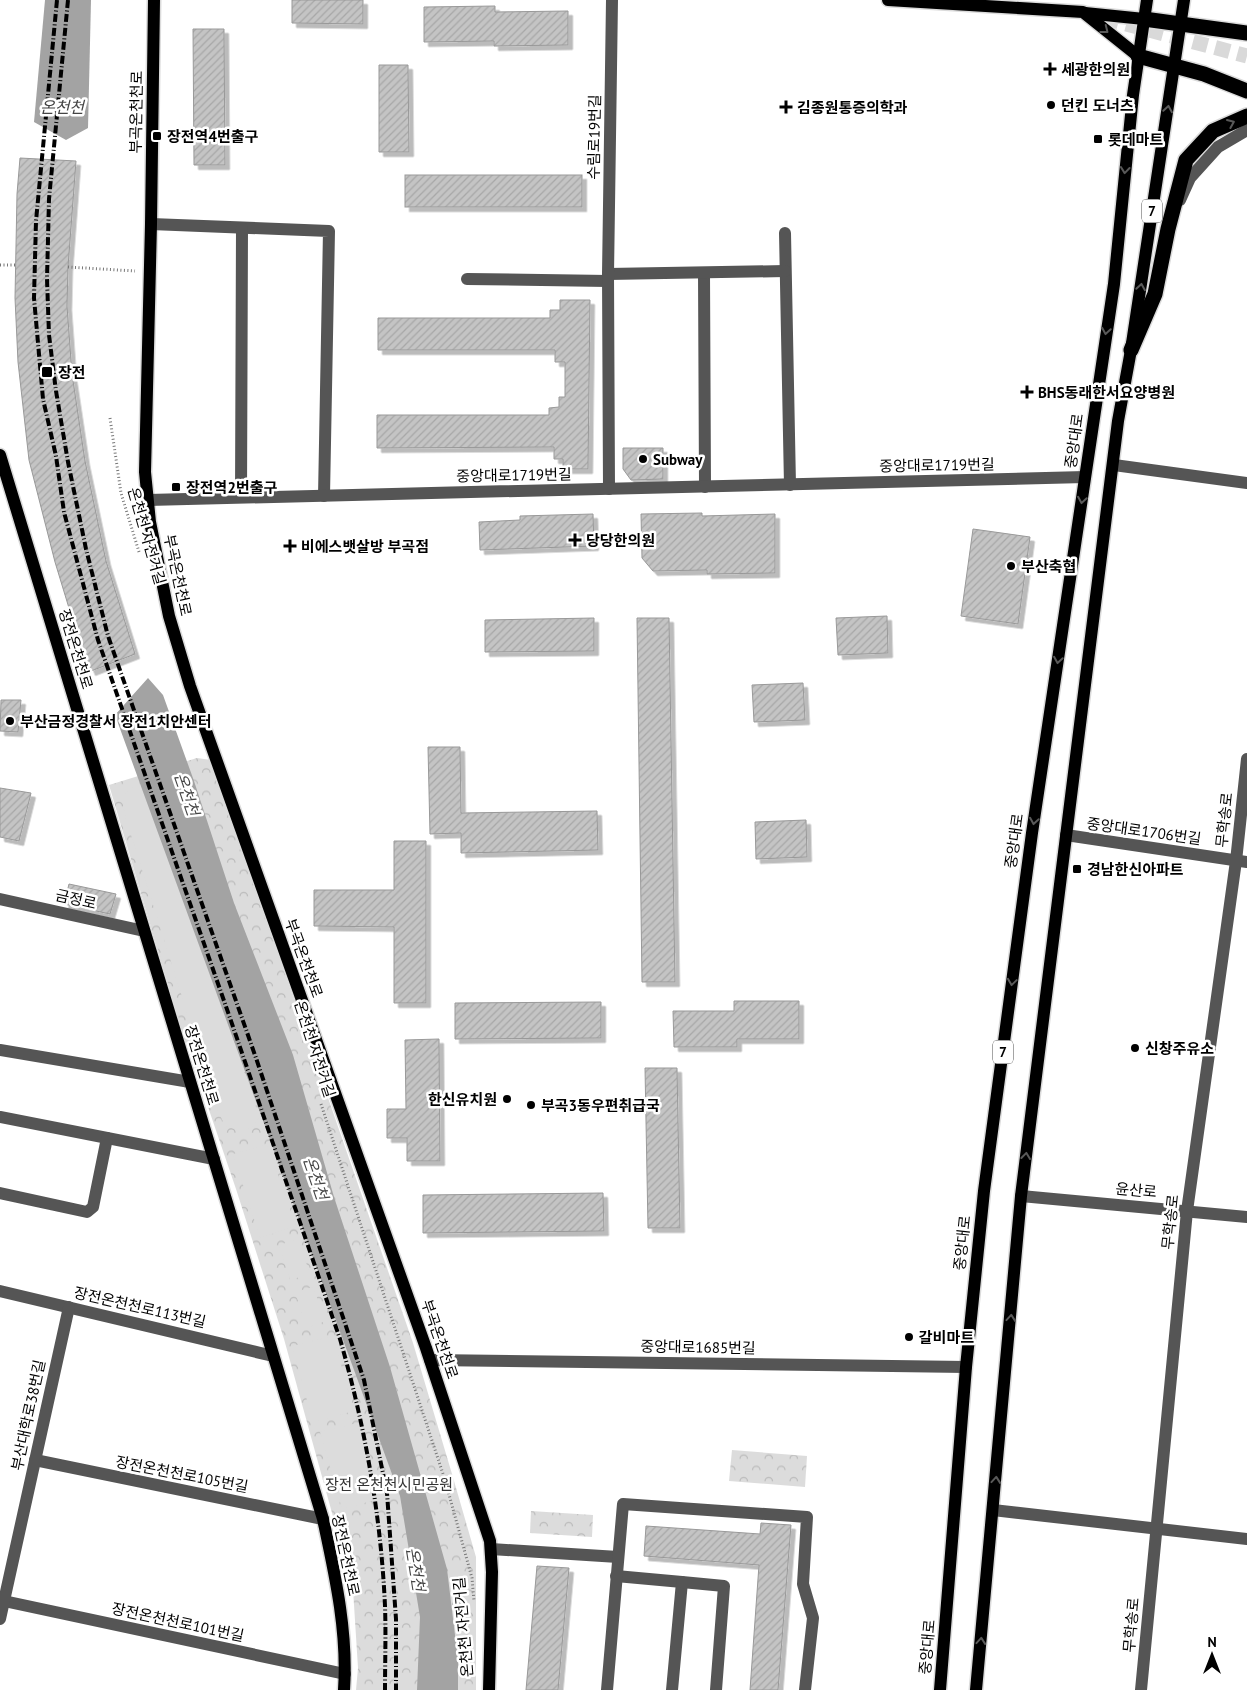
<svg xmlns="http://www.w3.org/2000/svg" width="1247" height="1690" viewBox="0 0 1247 1690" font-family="'PT Sans','Noto Sans KR',sans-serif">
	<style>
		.park { fill: url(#park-crowns) }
		.pitch { fill: #dcdcdc }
		.water { fill: #a3a3a3 }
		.building { fill: url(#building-hatch); stroke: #999; filter: url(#shadow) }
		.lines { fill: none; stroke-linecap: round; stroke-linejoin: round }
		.highway-tunnel { stroke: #d9d9d9; stroke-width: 15; stroke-dasharray: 15 8; stroke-linecap: butt }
		.major-casing { stroke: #dbdbdb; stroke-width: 15 }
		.highway-casing { stroke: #dbdbdb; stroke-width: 18 }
		.path { stroke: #777; stroke-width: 3; stroke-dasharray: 1 2.5; stroke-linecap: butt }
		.minor { stroke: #555; stroke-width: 12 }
		.major { stroke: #000; stroke-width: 12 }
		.highway { stroke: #000; stroke-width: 15 }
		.rail { stroke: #000; stroke-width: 4; stroke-dasharray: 8 2.5 1 2.5; stroke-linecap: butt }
		.oneway { stroke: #595959 }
		.poi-dot { fill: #000; stroke: #fff; stroke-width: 2 }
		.labels { text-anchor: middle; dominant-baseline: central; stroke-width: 5; stroke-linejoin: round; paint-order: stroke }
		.shield { fill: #fff; stroke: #4c4c4c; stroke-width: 1 }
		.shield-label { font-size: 14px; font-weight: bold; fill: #000 }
		.poi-label { font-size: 15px; font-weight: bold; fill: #000; stroke: #fff; text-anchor: start }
		.street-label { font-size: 15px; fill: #000; stroke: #fff }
		.park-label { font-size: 15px; fill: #333; stroke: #fff }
		.water-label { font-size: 16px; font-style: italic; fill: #444; stroke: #fff }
	</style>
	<defs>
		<pattern id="park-crowns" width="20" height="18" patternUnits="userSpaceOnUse" patternTransform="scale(1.25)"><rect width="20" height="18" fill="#dcdcdc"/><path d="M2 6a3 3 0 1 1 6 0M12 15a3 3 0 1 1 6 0" fill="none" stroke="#bbb"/></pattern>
		<pattern id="building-hatch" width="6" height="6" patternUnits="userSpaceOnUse" patternTransform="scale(1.25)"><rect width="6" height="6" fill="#c4c4c4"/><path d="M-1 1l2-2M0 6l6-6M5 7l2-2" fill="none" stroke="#a7a7a7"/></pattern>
		<filter id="shadow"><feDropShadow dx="4.5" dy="4.5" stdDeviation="0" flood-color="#0004"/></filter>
	</defs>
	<rect width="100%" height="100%" fill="#fff"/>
	<g class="park">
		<polygon points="197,758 211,760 413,1343 452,1474 476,1557 476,1690 356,1690 358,1668 353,1589 284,1339 236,1189 179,1022 109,785"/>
		<polygon points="732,1450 807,1456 805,1487 729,1481"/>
		<polygon points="531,1511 593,1515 592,1537 530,1533"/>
	</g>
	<g class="pitch">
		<path d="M142,784L207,962L259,1116C254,1133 239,1131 225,1126L218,1111L132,838C126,818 112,789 142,784Z"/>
		<polygon points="267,1144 296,1226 260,1238 233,1154"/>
		<polygon points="298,1239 310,1274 290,1280 279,1245"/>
		<polygon points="313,1287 326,1321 307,1328 295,1292"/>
		<polygon points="333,1336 354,1411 313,1422 292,1346"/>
		<polygon points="357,1423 379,1499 342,1509 320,1432"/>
	</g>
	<g class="water">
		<polygon points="45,0 91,0 88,128 66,140 34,122"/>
		<polygon points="148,678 163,695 194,781 234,903 293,1055 334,1197 390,1367 447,1569 458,1660 458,1690 417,1690 420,1617 400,1496 115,715"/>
	</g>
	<g class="building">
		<polygon points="292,0 363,0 363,24 292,23"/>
		<polygon points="495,6 495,12 568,11 568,45 494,46 494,41 424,42 424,7"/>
		<polygon points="193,29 224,29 225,165 194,165"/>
		<polygon points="379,65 408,65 409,152 379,152"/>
		<polygon points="20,158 76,161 68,267 67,306 72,374 85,461 106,561 135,654 91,671 79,641 55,562 29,460 18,362 15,298 17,194"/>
		<rect x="405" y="175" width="177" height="32"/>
		<polygon points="560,300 590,300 588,469 563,469 563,459 554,459 554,447 377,448 377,415 549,415 549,408 559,407 559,397 565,397 565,362 555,362 555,350 378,350 378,318 550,318 550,310 560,310"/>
		<polygon points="623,448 663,448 663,479 631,480 623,469"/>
		<polygon points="702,513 702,516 775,514 775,573 707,574 707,570 653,571 642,558 641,514"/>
		<polygon points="593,514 594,546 480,550 479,522 520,520 520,516"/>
		<polygon points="973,529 1030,537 1018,624 961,616"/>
		<polygon points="887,616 888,653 838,655 836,618"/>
		<polygon points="594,618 594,651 485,652 485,620"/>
		<polygon points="637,618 669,618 675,982 642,982"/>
		<polygon points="803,683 805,720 754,722 752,685"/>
		<polygon points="1,700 21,700 18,732 0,731"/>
		<polygon points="428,747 460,747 461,813 597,811 598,850 461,853 461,833 430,834"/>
		<polygon points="0,788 31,793 19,841 0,837"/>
		<polygon points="806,820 807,857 756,859 755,822"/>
		<polygon points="394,841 426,841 426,1003 394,1003 394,927 314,926 314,890 394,890"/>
		<polygon points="69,884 116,894 110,914 64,904"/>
		<polygon points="734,1001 799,1001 799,1039 737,1039 737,1047 674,1047 673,1011 734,1011"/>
		<polygon points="601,1002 601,1038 455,1039 455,1003"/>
		<polygon points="439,1039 440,1161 407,1161 407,1138 387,1138 387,1109 406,1109 405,1040"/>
		<polygon points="645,1068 677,1068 680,1228 648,1228"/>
		<polygon points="603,1193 604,1231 423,1233 423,1195"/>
		<polygon points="761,1523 791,1525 778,1690 750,1690 759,1565 644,1556 646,1526 760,1534"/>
		<polygon points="537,1566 569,1568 558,1690 526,1690"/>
	</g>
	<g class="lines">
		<g class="highway-tunnel">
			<polyline points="996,0 1019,3"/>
			<polyline points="1104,18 1247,56"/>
		</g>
		<defs>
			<g id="major">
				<polyline points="154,0 151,224 145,472 150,522 169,616 190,686 426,1348 490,1541 492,1572 489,1690"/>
				<polyline points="888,0 1083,12 1138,56"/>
				<polyline points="1085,13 1144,19"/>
				<path d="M0,455L323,1519C335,1575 348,1632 344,1690"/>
				<polyline points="940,1690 966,1367 984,1191 1032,833 1114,284 1133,95 1147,0"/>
				<polyline points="976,1690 1021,1196 1118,421 1131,350 1184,0"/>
			</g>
			<g id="highway">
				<polyline points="1144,19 1247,33"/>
				<polyline points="1138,56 1204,74 1247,91"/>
				<polyline points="1131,350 1155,294 1168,229 1186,160 1213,131 1247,116"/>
			</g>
		</defs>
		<use href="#major" class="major-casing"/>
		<use href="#highway" class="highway-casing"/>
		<g class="path">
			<polyline points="0,265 16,265"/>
			<polyline points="68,267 135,271"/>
			<polyline points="110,418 121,493 139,552"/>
			<polyline points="321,1104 445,1480 472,1578 474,1601"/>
		</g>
		<g class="minor">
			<polyline points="1180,200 1190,178 1218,147 1247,130"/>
			<polyline points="151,224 329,231 324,496"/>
			<polyline points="785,233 790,485"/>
			<polyline points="704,273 705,487"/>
			<polyline points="608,274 785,271"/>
			<polyline points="467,279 608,281"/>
			<polyline points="1114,465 1247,483"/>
			<polyline points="609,489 608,274 612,0"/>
			<polyline points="241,497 242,228"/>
			<polyline points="148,500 1085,477"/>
			<polyline points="1066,835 1247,862"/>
			<polyline points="0,899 144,931"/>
			<polyline points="0,1050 190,1082"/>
			<polyline points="0,1117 214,1159"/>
			<polyline points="0,1193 87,1212 93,1207 107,1138"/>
			<polyline points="1021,1196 1247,1217"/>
			<polyline points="0,1291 273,1356"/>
			<polyline points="430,1360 966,1367"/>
			<polyline points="35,1460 323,1519"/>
			<polyline points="993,1510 1247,1539"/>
			<polyline points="491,1549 618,1557"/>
			<polyline points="616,1576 682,1582 672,1690"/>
			<polyline points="682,1582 724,1586 716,1690"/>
			<polyline points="4,1601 345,1674"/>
			<polyline points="0,1619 69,1307"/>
			<polyline points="607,1690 623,1504 807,1517 803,1584 813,1618 805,1690"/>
			<polyline points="1141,1690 1187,1211 1236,861 1247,759"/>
		</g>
		<use href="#major" class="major"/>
		<use href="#highway" class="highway"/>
		<g class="rail">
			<path d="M57,0L36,221L34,298L43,399L56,456L64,512L98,640L230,1018L340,1339C365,1426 381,1516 385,1606C386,1634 385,1662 385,1690"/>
			<polyline points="68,0 49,199 47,279 49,335 56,391 68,462 86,549 108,636 256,1058 364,1380 387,1493 396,1619 396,1690"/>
		</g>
	</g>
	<defs><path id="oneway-chevron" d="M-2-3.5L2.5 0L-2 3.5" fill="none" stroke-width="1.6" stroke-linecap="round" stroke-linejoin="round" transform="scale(1.25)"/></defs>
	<g class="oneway">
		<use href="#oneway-chevron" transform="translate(1105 30) rotate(38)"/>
		<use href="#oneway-chevron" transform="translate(1168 109) rotate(-81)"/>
		<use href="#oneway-chevron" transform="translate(1231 123) rotate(-23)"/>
		<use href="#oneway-chevron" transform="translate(1125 170) rotate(96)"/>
		<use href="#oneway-chevron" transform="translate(1141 287) rotate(-81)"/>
		<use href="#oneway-chevron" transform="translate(1106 331) rotate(99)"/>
		<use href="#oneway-chevron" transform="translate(1082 500) rotate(99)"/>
		<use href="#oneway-chevron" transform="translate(1058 660) rotate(99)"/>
		<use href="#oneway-chevron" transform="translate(1034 821) rotate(99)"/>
		<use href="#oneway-chevron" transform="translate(1012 982) rotate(98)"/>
		<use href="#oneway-chevron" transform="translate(1026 1156) rotate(-83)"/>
		<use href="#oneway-chevron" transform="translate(1011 1318) rotate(-85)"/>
		<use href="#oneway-chevron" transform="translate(996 1480) rotate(-85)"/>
		<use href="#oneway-chevron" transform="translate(981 1641) rotate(-85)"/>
	</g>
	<g class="poi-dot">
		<path d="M1047.5 61.5h5v5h5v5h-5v5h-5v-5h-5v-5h5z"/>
		<circle cx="1051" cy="105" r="5"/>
		<path d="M783.5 99.5h5v5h5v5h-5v5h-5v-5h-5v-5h5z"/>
		<rect x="152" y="131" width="10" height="10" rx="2.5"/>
		<rect x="1093" y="134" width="10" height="10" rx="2.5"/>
		<rect x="41" y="366" width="12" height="12" rx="2.5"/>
		<path d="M1024.5 384.5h5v5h5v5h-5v5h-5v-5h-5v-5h5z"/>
		<circle cx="643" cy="459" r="5"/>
		<rect x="171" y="482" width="10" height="10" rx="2.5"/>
		<path d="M572.5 532.5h5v5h5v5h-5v5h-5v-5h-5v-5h5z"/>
		<path d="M287.5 538.5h5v5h5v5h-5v5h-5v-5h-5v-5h5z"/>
		<circle cx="1011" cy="566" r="5"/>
		<circle cx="10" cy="721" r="5"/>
		<rect x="1072" y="864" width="10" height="10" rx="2.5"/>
		<circle cx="1135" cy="1048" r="5"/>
		<circle cx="507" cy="1099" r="5"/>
		<circle cx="531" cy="1105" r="5"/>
		<circle cx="909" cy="1337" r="5"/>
	</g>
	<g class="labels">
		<g class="shield">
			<rect x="1142" y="199.5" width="20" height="23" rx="4"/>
			<rect x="993" y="1040.5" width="20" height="23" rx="4"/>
		</g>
		<g class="shield-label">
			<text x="1152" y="211">7</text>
			<text x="1003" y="1052">7</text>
		</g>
		<g class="poi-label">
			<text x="1061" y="69">세광한의원</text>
			<text x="1061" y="105">던킨 도너츠</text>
			<text x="797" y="107">김종원통증의학과</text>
			<text x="167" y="136">장전역4번출구</text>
			<text x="1108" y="139">롯데마트</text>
			<text x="58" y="372">장전</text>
			<text x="1038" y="392">BHS동래한서요양병원</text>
			<text x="653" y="459">Subway</text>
			<text x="186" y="487">장전역2번출구</text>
			<text x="586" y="540">당당한의원</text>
			<text x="301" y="546">비에스뱃살방 부곡점</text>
			<text x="1021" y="566">부산축협</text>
			<text x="20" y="721">부산금정경찰서 장전1치안센터</text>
			<text x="1087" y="869">경남한신아파트</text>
			<text x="1145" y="1048">신창주유소</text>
			<text x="497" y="1099" text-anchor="end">한신유치원</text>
			<text x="541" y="1105">부곡3동우편취급국</text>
			<text x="919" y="1337">갈비마트</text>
		</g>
		<g class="street-label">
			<text transform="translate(136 112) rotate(-89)">부곡온천천로</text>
			<text transform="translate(594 137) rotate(-89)">수림로19번길</text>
			<text transform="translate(1074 441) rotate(-82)">중앙대로</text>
			<text transform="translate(937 465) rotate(-1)">중앙대로1719번길</text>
			<text transform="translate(514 475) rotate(-1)">중앙대로1719번길</text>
			<text transform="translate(147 536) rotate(74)">온천천 자전거길</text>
			<text transform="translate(178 575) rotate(78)">부곡온천천로</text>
			<text transform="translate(76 649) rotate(73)">장전온천천로</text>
			<text transform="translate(1224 820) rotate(-84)">무학송로</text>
			<text transform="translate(1144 831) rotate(8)">중앙대로1706번길</text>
			<text transform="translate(1014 841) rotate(-82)">중앙대로</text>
			<text transform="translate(76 899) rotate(13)">금정로</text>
			<text transform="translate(304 958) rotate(70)">부곡온천천로</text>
			<text transform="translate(315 1049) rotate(72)">온천천 자전거길</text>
			<text transform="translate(202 1065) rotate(73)">장전온천천로</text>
			<text transform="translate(1136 1190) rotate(5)">윤산로</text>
			<text transform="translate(1170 1222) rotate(-84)">무학송로</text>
			<text transform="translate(962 1243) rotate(-84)">중앙대로</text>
			<text transform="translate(140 1307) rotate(13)">장전온천천로113번길</text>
			<text transform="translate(440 1339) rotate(71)">부곡온천천로</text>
			<text transform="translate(698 1347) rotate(1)">중앙대로1685번길</text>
			<text transform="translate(28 1415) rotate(-78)">부산대학로38번길</text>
			<text transform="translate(182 1474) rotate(11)">장전온천천로105번길</text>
			<text transform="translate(346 1555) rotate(78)">장전온천천로</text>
			<text transform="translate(178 1622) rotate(12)">장전온천천로101번길</text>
			<text transform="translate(1131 1625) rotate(-85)">무학송로</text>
			<text transform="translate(463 1627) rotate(-95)">온천천 자전거길</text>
			<text transform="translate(927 1647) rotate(-85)">중앙대로</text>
		</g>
		<g class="park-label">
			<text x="389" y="1484">장전 온천천시민공원</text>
		</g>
		<g class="water-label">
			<text x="62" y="107">온천천</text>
			<text transform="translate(187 794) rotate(71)">온천천</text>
			<text transform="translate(316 1178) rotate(71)">온천천</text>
			<text transform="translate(416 1569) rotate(81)">온천천</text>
		</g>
	</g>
	<g transform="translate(1212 1655)" stroke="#ffffff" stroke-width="4" paint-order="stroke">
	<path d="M0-4L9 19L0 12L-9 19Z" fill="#000000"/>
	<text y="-8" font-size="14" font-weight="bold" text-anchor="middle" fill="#000000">N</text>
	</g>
</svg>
